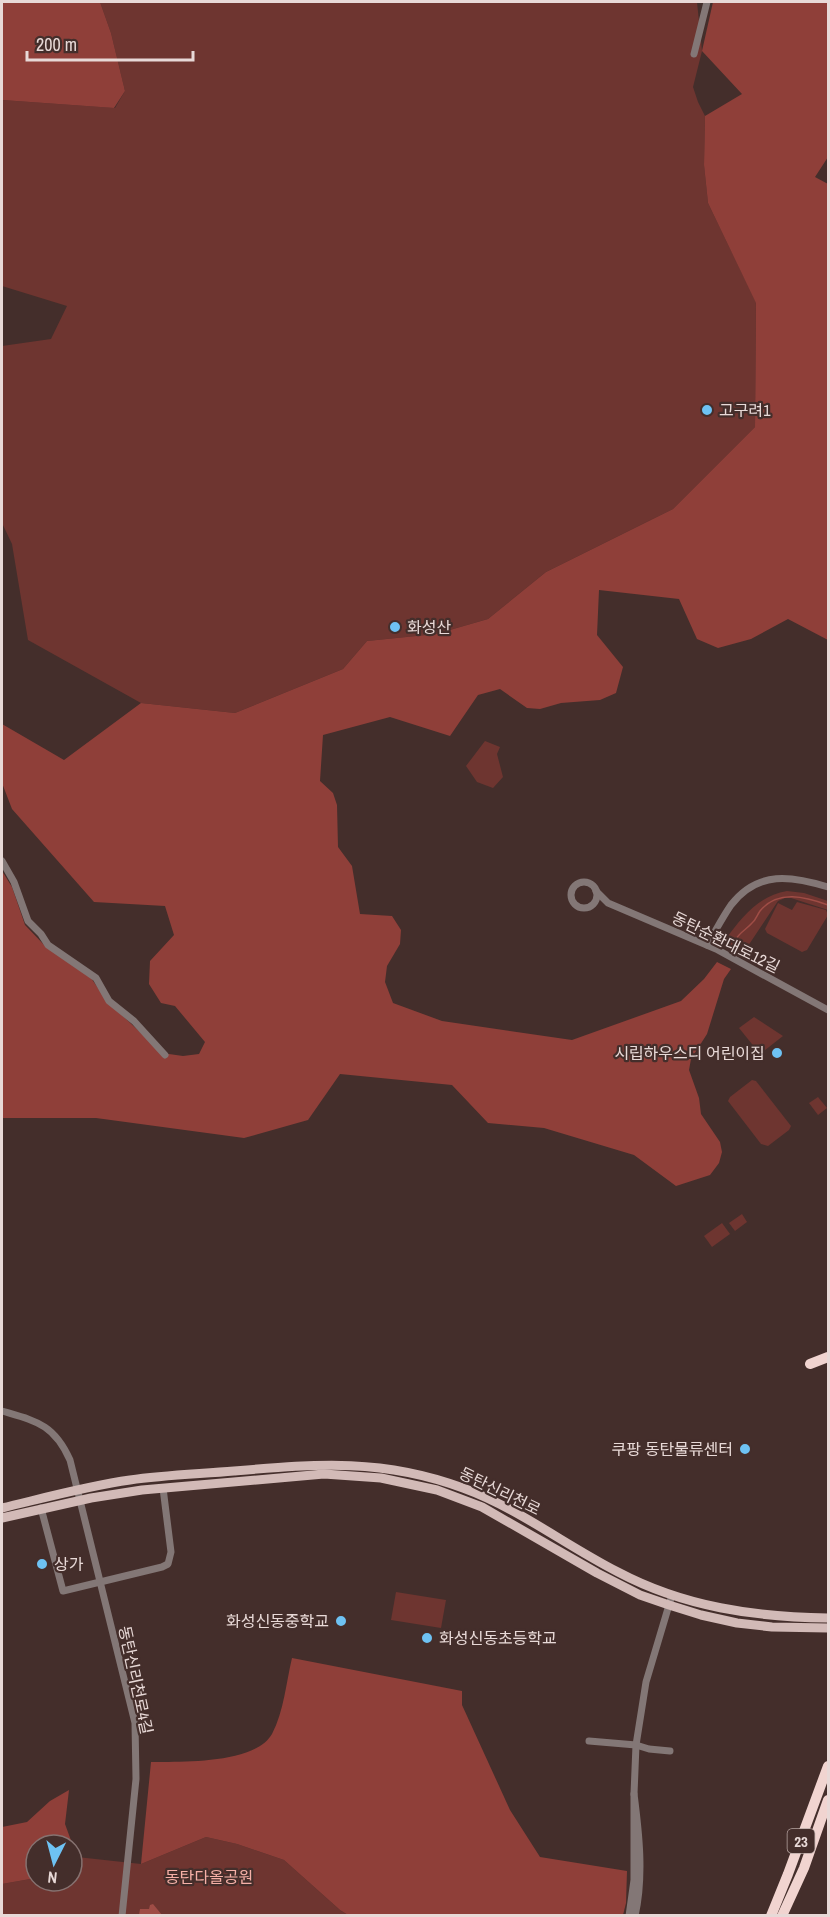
<svg xmlns="http://www.w3.org/2000/svg" width="830" height="1917" viewBox="0 0 830 1917" font-family="'Archivo Narrow','Noto Sans KR',sans-serif">
	<style>
		.green { fill: #6e3530 }
		.forest { fill: #8f3f39 }
		.water { fill: #9f4d46 }
		.lines { fill: none; stroke-linecap: round; stroke-linejoin: round }
		.stream { stroke: #9f4d46; stroke-width: 1.5 }
		.minor { stroke: #837776; stroke-width: 7 }
		.major { stroke: #d2bab7; stroke-width: 9 }
		.highway { stroke: #f1d4d0; stroke-width: 10 }
		.poi-dot { fill: #6ec2f3; stroke: #442e2b; stroke-width: 2 }
		.labels { text-anchor: middle; dominant-baseline: central; stroke-width: 4.5; stroke-linejoin: round; paint-order: stroke }
		.shield { fill: #442e2b; stroke: #b7a6a3; stroke-width: 1.5 }
		.shield-label { font-size: 15px; font-weight: bold; fill: #e8d9d7 }
		.poi-label { font-size: 16px; fill: #e8d9d7; stroke: #442e2b; text-anchor: start }
		.street-label { font-size: 16px; fill: #e8d9d7; stroke: #442e2b }
		.park-label { font-size: 16px; fill: #f6b0a7; stroke: #442e2b }
	</style>
	<rect width="100%" height="100%" fill="#442e2b"/>
	<g class="green">
		<polygon points="100,2 697,2 702,51 693,87 698,102 705,116 704,165 708,203 756,302 755,427 673,509 546,572 488,619 436,634 367,641 343,669 235,713 141,703 28,640 12,544 2,523 2,346 51,339 67,306 2,286 2,100 115,108 125,91 111,33"/>
		<polygon points="485,741 500,747 497,754 503,777 493,788 477,782 466,766"/>
		<path d="M787,891L804,893L828,901V910L791,898H785L778,901L742,955L727,947L725,940C742,917 758,896 787,891Z"/>
		<polygon points="797,902 826,910 828,915 807,950 802,952 767,933 765,929 778,903 792,910"/>
		<polygon points="754,1017 783,1036 760,1054 739,1028"/>
		<polygon points="752,1080 756,1081 791,1126 789,1130 768,1146 761,1144 728,1101 730,1097"/>
		<polygon points="818,1097 827,1108 818,1115 809,1103"/>
		<polygon points="742,1214 747,1222 735,1231 729,1223"/>
		<polygon points="722,1223 730,1234 712,1247 704,1236"/>
		<polygon points="396,1592 446,1600 441,1628 391,1620"/>
		<polygon points="206,1837 237,1844 284,1860 340,1910 348,1915 2,1915 2,1884 36,1878 36,1881 72,1881 72,1859 77,1857 141,1864"/>
	</g>
	<g class="forest">
		<polygon points="2,2 100,2 111,33 125,91 114,108 2,100"/>
		<polygon points="713,2 828,2 828,157 815,177 828,184 828,640 788,619 751,639 718,648 697,639 679,599 599,590 597,635 623,667 616,693 600,700 561,703 540,709 527,708 500,689 478,695 450,736 390,717 323,735 320,781 333,793 337,805 338,847 352,866 360,914 392,916 401,930 400,944 387,966 385,982 393,1003 442,1021 572,1040 681,1001 704,979 717,962 731,969 724,979 707,1034 691,1059 689,1070 699,1098 701,1114 720,1142 722,1152 719,1163 710,1175 676,1186 634,1155 544,1128 488,1123 452,1085 340,1074 308,1120 244,1138 96,1118 2,1118 2,871 12,887 25,925 46,947 91,978 107,1001 162,1053 183,1056 199,1054 205,1042 175,1006 161,1003 149,984 150,961 174,935 165,906 94,902 12,809 2,783 2,724 64,760 141,703 235,713 343,669 367,641 436,634 488,619 546,572 673,509 755,427 756,303 708,203 704,165 705,116 742,94 702,51"/>
		<path d="M292,1658L462,1691V1705L510,1810L540,1857L627,1871L626,1903L623,1915H348L340,1910L284,1860L237,1844L206,1837L141,1864L151,1762C182,1762 255,1764 272,1734C284,1711 286,1683 292,1658Z"/>
		<polygon points="69,1790 65,1824 77,1857 72,1859 72,1845 36,1845 36,1878 2,1884 2,1827 27,1822 50,1801"/>
	</g>
	<polygon class="water" points="153,1904 162,1915 139,1915 140,1909 149,1909 150,1905"/>
	<g class="lines">
		<path class="stream" d="M736,939C740,932 747,929 752,923C756,920 757,915 760,911C778,889 806,897 828,905"/>
		<g class="minor">
			<polyline points="694,54 707,2"/>
			<polyline points="2,861 14,882 28,921 41,934 48,945 96,978 109,1001 134,1021 165,1055"/>
			<circle cx="584" cy="895" r="13"/>
			<polyline points="596,891 608,903 716,949 828,1010"/>
			<path d="M707,945C715,932 722,918 731,905C758,870 792,876 828,887"/>
			<path d="M2,1411C36,1421 54,1424 70,1460L135,1723L136,1779L122,1916"/>
			<polyline points="41,1508 63,1591 162,1567 168,1564 171,1552 163,1488"/>
			<polyline points="589,1741 636,1745 649,1749 670,1751"/>
			<polyline points="634,1794 636,1745 646,1682 672,1595"/>
			<path d="M629,1916L634,1880V1794C639,1833 644,1876 635,1916"/>
		</g>
		<g class="major">
			<path d="M2,1508C44,1498 87,1486 130,1480C164,1475 199,1474 234,1471C317,1464 382,1458 463,1488C518,1508 565,1545 618,1572C684,1607 755,1617 828,1618"/>
			<polyline points="2,1518 91,1498 142,1490 324,1474 381,1478 437,1490 482,1507 597,1573 640,1595 669,1605 701,1615 737,1623 772,1627 828,1628"/>
		</g>
		<g class="highway">
			<polyline points="810,1364 828,1357"/>
			<polyline points="771,1916 788,1874 828,1766"/>
			<polyline points="782,1916 804,1868 828,1800"/>
		</g>
	</g>
	<g class="poi-dot">
		<circle cx="707" cy="410" r="6"/>
		<circle cx="395" cy="627" r="6"/>
		<circle cx="777" cy="1053" r="6"/>
		<circle cx="745" cy="1449" r="6"/>
		<circle cx="42" cy="1564" r="6"/>
		<circle cx="341" cy="1621" r="6"/>
		<circle cx="427" cy="1638" r="6"/>
	</g>
	<g class="labels">
		<rect class="shield" x="787.5" y="1829" width="27" height="24" rx="4.5"/>
		<g class="shield-label">
			<text x="801" y="1841">23</text>
		</g>
		<g class="poi-label">
			<text x="719" y="410">고구려1</text>
			<text x="407" y="627">화성산</text>
			<text x="765" y="1053" text-anchor="end">시립하우스디 어린이집</text>
			<text x="733" y="1449" text-anchor="end">쿠팡 동탄물류센터</text>
			<text x="54" y="1564">상가</text>
			<text x="329" y="1621" text-anchor="end">화성신동중학교</text>
			<text x="439" y="1638">화성신동초등학교</text>
		</g>
		<g class="street-label">
			<text transform="translate(726 942) rotate(26)">동탄순환대로12길</text>
			<text transform="translate(500 1491) rotate(26)">동탄신리천로</text>
			<text transform="translate(136 1680) rotate(78)">동탄신리천로4길</text>
		</g>
		<g class="park-label">
			<text x="209" y="1877">동탄다올공원</text>
		</g>
	</g>
	<rect width="830" height="1917" fill="none" stroke="#e8d9d7" stroke-width="6"/>
	<g transform="translate(54 1863) rotate(186)"><circle r="28" fill="#442e2b" stroke="#867270" stroke-width="1.5"/>
	<path d="M0-4.5L10 22L0 15L-10 22Z" fill="#6ec2f3"/>
	<text y="-9" font-size="16" font-weight="bold" text-anchor="middle" fill="#e8d9d7">N</text>
	</g>
	<path d="M27 51v9h166v-9" fill="none" stroke="#e8d9d7" stroke-width="3"/>
	<text x="36" y="51" font-size="18" fill="#e8d9d7" stroke="#442e2b" stroke-width="4.5" paint-order="stroke">200 m</text>
</svg>
